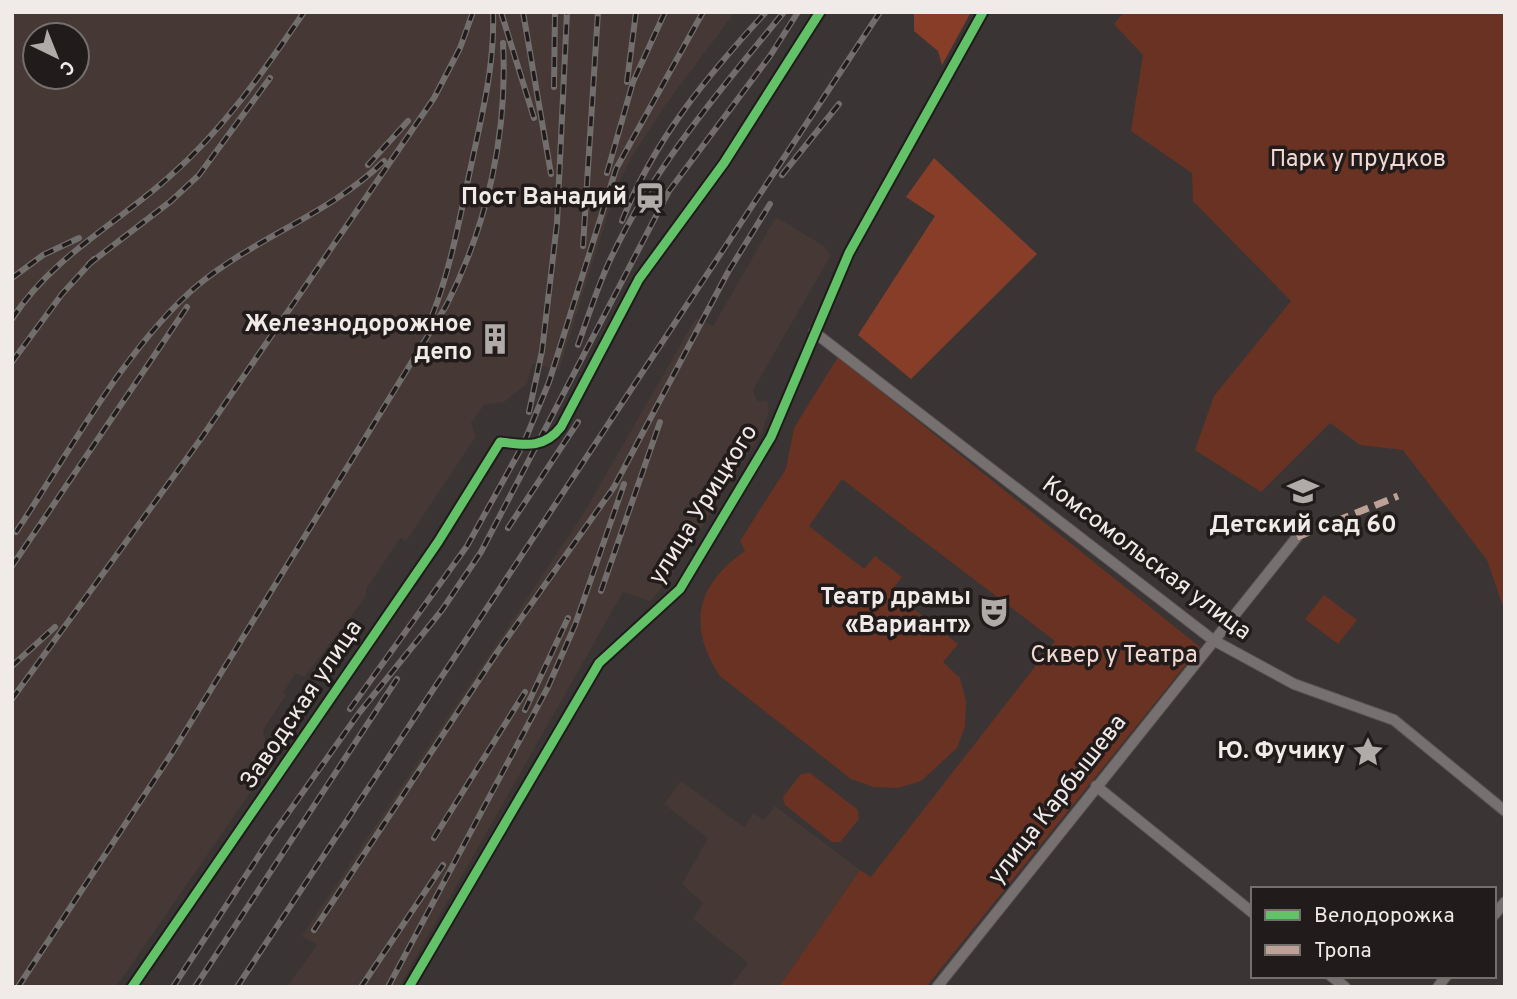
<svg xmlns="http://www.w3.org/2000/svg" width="1517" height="999" viewBox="0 0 1517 999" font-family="Overpass,sans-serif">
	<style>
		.built { fill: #463834; fill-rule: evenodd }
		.green { fill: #6a3223 }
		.forest { fill: #883d29 }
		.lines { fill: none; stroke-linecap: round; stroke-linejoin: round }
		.minor-casing { stroke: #575351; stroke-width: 12 }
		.minor { stroke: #767170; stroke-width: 10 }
		.rail-casing { stroke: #726e6e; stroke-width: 6 }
		.rail { stroke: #211c1b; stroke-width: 3.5; stroke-dasharray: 10; stroke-linecap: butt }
		.quiet { stroke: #bda197; stroke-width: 7; stroke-dasharray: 14 7; stroke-linecap: butt }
		.cycleway-casing { stroke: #211c1b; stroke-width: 13 }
		.cycleway { stroke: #61c268; stroke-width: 9 }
		.labels { text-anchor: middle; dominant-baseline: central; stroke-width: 7; stroke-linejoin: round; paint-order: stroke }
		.park-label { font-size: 24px; fill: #f2d8d1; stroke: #211c1b }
		.poi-label { font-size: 24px; font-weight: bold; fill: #f0eae8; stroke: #211c1b; text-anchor: end }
		.street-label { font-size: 24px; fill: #f0eae8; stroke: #211c1b }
	</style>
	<rect width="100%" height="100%" fill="#3a3534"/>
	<g class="built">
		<path d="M12,12H735L666,104L631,158L616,188L559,370L532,364L527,384L504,402L484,405L471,423L476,436L406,541L400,538L366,589V597L304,677L296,673L283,693L286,695L263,730L270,764L116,987H12ZM35,35H77V77H35Z"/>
		<polygon points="776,217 824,246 831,255 753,390 757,402 767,400 769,410 762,432 667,582 650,601 623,592 399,987 287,987 317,945 302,936 582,516 696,318 713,326"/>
		<polygon points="681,781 744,827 753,813 764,820 775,806 860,870 779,987 730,987 748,963 693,919 703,903 682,884 708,838 664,804"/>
	</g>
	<g class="green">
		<polygon points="1124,12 1505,12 1505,612 1487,560 1403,450 1360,445 1330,423 1261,492 1195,450 1214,396 1291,301 1193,201 1192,173 1131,131 1143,55 1114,24"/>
		<path d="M838,357L1200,647L926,987H779L860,870L871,877L1055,641L842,479L809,526L864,569L875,556L902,577L891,591L958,644L943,662L960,678L966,701L965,726L957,748L921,781L898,788L874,787L851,779L720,676C687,626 696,585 745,551L740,541L786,469L794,428Z"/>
		<polygon points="1324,595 1357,620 1338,644 1305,619"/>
		<polygon points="810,773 858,810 859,819 840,842 832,842 785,805 783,797 801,774"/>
	</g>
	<g class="forest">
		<polygon points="914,12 971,12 942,65 938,51 914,31"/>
		<polygon points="934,158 1037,254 911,379 858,335 935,216 906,197"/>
	</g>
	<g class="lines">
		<defs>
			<g id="minor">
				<polyline points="814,332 1213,640 1294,684 1394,720 1505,811"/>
				<polyline points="1096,786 1253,913"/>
				<polyline points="1494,915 1505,902"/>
				<polyline points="1331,976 1345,987"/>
				<path d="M132,987L438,542L500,442C525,445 544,449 561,427L639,279L724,163L820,12"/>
				<polyline points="409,987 599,663 680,589 771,437 849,253 983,12"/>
				<polyline points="937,987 1297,537"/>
				<polyline points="1438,987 1446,976"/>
			</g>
		</defs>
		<use href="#minor" class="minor-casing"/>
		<use href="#minor" class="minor"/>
		<defs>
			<g id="rail">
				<polyline points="501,12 534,118"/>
				<polyline points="523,12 551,174"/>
				<polyline points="627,82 636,12"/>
				<polyline points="554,87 555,12"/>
				<polyline points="368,165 408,121"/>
				<polyline points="607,173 633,82 665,12"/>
				<polyline points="782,175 839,104"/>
				<path d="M622,221C654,140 707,76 766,12"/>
				<polyline points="583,246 598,12"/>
				<polyline points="89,264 171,201 199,175 270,78"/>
				<polyline points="12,278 43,255 79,238"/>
				<path d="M432,316C451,268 460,216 471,166C482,114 495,65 493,12"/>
				<path d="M12,319C52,257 115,225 169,177C223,130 264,71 304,12"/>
				<path d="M578,345C588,317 597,288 610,260C653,168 720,90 784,12"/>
				<polyline points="12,362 62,294 94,259"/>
				<polyline points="529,412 542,351 557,223 567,12"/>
				<polyline points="508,528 578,422"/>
				<path d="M16,532C69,453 126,346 198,285C256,237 330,214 384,161"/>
				<polyline points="12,566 187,307"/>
				<polyline points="601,591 660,422"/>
				<polyline points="12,666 55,627"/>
				<polyline points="12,699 200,440 434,98 460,48 473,12"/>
				<polyline points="350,709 467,546 523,445 549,382 616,169 703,12"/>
				<polyline points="525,710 568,618"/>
				<polyline points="434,838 525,692"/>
				<polyline points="314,930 498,651 614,487 728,272 770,204"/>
				<path d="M18,987L172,753L446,306C487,226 508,134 503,43"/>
				<polyline points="173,987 271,837 359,713 442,610 481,552 669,191 770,56 798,12"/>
				<polyline points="195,987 397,679"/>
				<polyline points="237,987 880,12"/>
				<polyline points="361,987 443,865"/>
				<polyline points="388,987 548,687 575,625 624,484"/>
			</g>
		</defs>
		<use href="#rail" class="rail-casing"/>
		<use href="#rail" class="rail"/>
		<polyline class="quiet" points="1297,537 1398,496"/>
		<defs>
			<g id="cycleway">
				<path d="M132,987L438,542L500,442C525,445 544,449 561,427L639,279L724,163L820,12"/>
				<polyline points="409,987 599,663 680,589 771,437 849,253 983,12"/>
			</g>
		</defs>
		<use href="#cycleway" class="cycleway-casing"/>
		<use href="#cycleway" class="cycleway"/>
	</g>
	<defs>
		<symbol id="station-bare" viewBox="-9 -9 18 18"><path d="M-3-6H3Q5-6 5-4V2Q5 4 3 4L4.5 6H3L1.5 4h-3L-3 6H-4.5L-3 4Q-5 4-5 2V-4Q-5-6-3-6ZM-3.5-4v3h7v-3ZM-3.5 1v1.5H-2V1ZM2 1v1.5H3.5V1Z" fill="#b0aba9" stroke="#211c1b" stroke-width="2.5" paint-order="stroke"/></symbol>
		<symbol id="building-bare" viewBox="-9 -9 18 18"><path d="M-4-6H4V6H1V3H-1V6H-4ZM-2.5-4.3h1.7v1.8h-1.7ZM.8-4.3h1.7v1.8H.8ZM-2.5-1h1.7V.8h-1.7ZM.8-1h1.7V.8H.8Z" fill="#b0aba9" stroke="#211c1b" stroke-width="2.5" paint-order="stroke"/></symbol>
		<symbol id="school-bare" viewBox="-9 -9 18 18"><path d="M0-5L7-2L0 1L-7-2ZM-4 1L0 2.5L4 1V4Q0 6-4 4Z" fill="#b0aba9" stroke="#211c1b" stroke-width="2.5" paint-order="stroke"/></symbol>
		<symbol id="theatre-bare" viewBox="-9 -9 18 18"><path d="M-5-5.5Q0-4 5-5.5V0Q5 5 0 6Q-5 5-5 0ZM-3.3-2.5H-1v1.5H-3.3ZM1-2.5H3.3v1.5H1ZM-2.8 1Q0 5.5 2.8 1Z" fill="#b0aba9" stroke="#211c1b" stroke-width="2.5" paint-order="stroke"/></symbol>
		<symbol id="sight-bare" viewBox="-9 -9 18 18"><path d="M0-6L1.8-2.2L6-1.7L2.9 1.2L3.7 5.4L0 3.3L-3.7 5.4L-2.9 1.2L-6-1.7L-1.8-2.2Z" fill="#b0aba9" stroke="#211c1b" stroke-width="2.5" paint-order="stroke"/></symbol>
	</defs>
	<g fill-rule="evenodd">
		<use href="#station-bare" x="628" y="176" width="44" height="44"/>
		<use href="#building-bare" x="473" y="317" width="44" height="44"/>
		<use href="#school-bare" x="1281" y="469" width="44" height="44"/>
		<use href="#theatre-bare" x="972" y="590" width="44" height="44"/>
		<use href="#sight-bare" x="1346" y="730" width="44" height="44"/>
	</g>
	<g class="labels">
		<g class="park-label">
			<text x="1358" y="160">Парк у прудков</text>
			<text x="1114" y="656">Сквер у Театра</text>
		</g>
		<g class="poi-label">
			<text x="627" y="198">Пост Ванадий</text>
			<text x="472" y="325">Железнодорожное<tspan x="472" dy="28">депо</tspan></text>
			<text x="1303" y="526" text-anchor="middle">Детский сад 60</text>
			<text x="971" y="598">Театр драмы<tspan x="971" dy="28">«Вариант»</tspan></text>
			<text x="1345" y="752">Ю. Фучику</text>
		</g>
		<g class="street-label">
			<text transform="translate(704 505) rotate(-58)">улица Урицкого</text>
			<text transform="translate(1146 559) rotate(37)">Комсомольская улица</text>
			<text transform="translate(302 705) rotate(-56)">Заводская улица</text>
			<text transform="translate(1058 800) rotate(-52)">улица Карбышева</text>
		</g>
	</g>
	<rect width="1517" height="999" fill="none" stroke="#f0eae8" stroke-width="28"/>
	<rect x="1251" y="887" width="245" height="91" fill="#211c1b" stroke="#746e6d" stroke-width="2"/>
	<rect x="1265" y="910" width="35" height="10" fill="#61c268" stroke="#746e6d" stroke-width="2"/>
	<text x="1314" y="922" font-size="21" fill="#f0eae8">Велодорожка</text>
	<rect x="1265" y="945" width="35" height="10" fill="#bda197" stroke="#746e6d" stroke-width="2"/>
	<text x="1314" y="957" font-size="21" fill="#f0eae8">Тропа</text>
	<g transform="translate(56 56) rotate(137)"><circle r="33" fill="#211c1b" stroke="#746e6d" stroke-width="2"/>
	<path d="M0-5L12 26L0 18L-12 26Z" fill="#b0aba9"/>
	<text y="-10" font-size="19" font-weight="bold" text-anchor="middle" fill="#f0eae8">С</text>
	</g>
</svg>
